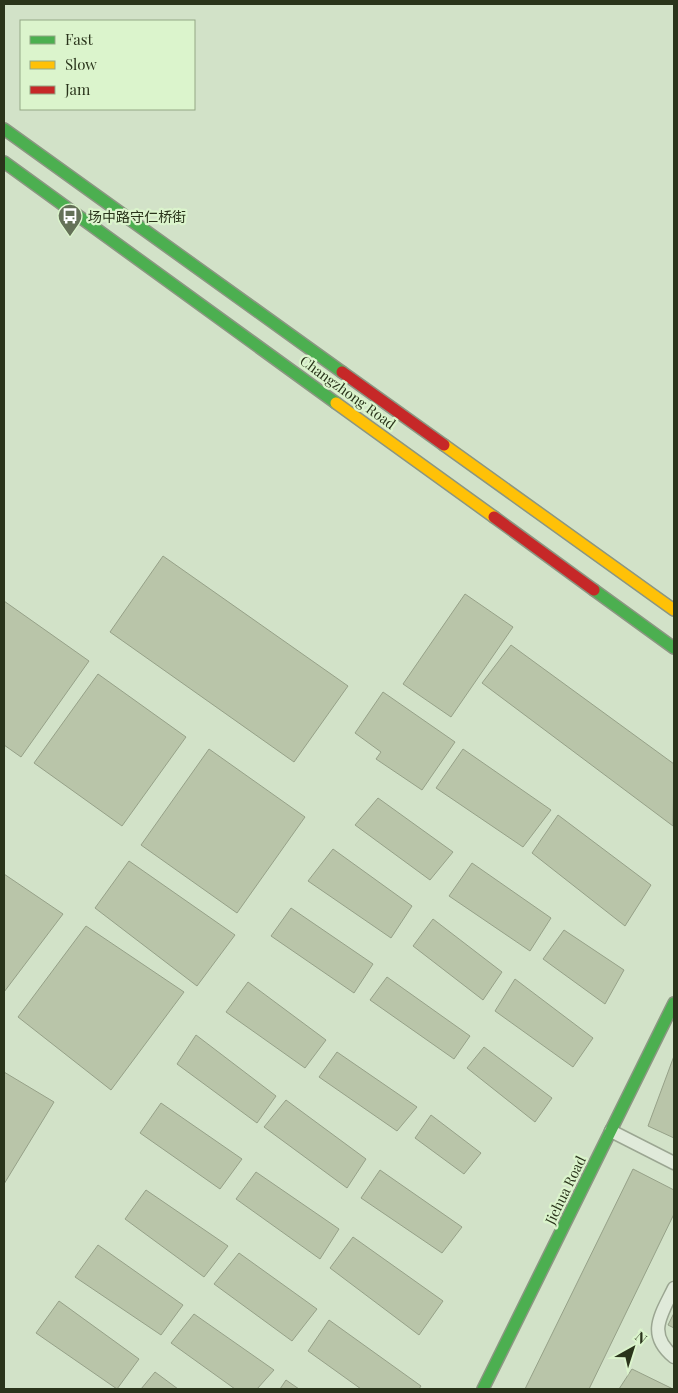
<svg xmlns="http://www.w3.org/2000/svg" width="678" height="1393" viewBox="0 0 678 1393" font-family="'Playfair Display','Noto Sans SC',serif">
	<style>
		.building { fill: #b9c5a9; stroke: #96a188 }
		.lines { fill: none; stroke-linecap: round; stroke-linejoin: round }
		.lane-casing { stroke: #9ba692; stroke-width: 15 }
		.fast-casing { stroke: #8b9682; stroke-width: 14 }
		.slow-casing { stroke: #8b9682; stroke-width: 14 }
		.jam-casing { stroke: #8b9682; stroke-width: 14 }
		.lane { stroke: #e0eada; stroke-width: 12 }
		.fast { stroke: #4caf50; stroke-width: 11 }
		.slow { stroke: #ffc107; stroke-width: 11 }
		.jam { stroke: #c62828; stroke-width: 11 }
		.labels { text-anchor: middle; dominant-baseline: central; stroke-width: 4.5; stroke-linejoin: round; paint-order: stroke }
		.poi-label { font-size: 14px; fill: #2a341b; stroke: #dbf4cc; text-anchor: start }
		.street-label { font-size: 14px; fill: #2a341b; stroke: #dbf4cc }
	</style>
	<rect width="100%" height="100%" fill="#d2e2c8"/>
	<g class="building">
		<polygon points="163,556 348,686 294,762 110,632"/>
		<polygon points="465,594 513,627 451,717 403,684"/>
		<polygon points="4,601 89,661 21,757 4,745"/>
		<polygon points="511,645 674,764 673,826 482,683"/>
		<polygon points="98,674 186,737 122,826 34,763"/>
		<polygon points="383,692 455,742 422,790 376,759 381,752 355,733"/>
		<polygon points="209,749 305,817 237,913 141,845"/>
		<polygon points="463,749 551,810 523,847 436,788"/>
		<polygon points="378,798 453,852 430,880 355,825"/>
		<polygon points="558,815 651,885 625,926 532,853"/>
		<polygon points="333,849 412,906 391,938 308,881"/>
		<polygon points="129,861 235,935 197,986 95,908"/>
		<polygon points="472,863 551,918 530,951 449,896"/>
		<polygon points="4,874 63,914 4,992"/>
		<polygon points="291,908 373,964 354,993 271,936"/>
		<polygon points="433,919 502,972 483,1000 413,946"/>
		<polygon points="86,926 184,992 111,1090 18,1017"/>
		<polygon points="564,930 624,970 605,1004 543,959"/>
		<polygon points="387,977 470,1036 454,1059 370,1000"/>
		<polygon points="515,979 593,1038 573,1067 495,1011"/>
		<polygon points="248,982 326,1040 305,1068 226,1012"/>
		<polygon points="196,1035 276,1096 257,1123 177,1064"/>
		<polygon points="484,1047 552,1098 535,1122 467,1068"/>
		<polygon points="337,1052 417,1107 397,1131 319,1077"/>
		<polygon points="674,1056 674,1138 648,1126"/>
		<polygon points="4,1072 54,1102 4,1184"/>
		<polygon points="286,1100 366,1159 347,1188 264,1127"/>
		<polygon points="161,1103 242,1159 220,1189 140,1133"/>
		<polygon points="431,1115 481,1153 464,1174 415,1138"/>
		<polygon points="633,1169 674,1190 674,1214 589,1389 525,1389"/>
		<polygon points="380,1170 462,1227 442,1253 361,1198"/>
		<polygon points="256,1172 339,1229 320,1259 236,1199"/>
		<polygon points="146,1190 228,1246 204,1277 125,1219"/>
		<polygon points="353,1237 443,1301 419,1335 330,1268"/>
		<polygon points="98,1245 183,1305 161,1335 75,1277"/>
		<polygon points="239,1253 317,1309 292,1341 214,1284"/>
		<polygon points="59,1301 139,1359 117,1389 36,1333"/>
		<polygon points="674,1313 674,1328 668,1325"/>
		<polygon points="194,1314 274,1370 257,1389 235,1389 171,1343"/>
		<polygon points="329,1320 421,1386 419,1389 361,1389 308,1351"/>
		<polygon points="632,1369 673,1389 619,1389"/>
		<polygon points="155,1372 178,1389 141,1389"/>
		<polygon points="286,1380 299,1389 280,1389"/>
	</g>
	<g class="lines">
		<defs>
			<g id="lane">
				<polyline points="611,1131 674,1163"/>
				<path d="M674,1288C661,1315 646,1334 674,1357"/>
			</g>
			<g id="fast">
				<polyline points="4,129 342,372"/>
				<polyline points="4,162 336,403"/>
				<polyline points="594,590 674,648"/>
				<polyline points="483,1389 674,1003"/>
			</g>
			<g id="slow">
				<polyline points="336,403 494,517"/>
				<polyline points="444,445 674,610"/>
			</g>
			<g id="jam">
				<polyline points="342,372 444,445"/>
				<polyline points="494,517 594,590"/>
			</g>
		</defs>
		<use href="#lane" class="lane-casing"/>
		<use href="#fast" class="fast-casing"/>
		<use href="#slow" class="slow-casing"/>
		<use href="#jam" class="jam-casing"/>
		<use href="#lane" class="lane"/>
		<use href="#fast" class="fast"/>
		<use href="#slow" class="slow"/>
		<use href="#jam" class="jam"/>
	</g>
	<defs>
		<symbol id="bus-pin" viewBox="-11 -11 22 30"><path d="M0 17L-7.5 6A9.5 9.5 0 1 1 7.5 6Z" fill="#657158" stroke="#dbf4cc"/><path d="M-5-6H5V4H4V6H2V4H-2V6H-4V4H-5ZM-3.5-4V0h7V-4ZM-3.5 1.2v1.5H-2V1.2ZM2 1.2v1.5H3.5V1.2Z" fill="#fff"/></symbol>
	</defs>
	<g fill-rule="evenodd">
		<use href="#bus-pin" x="56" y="202" width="28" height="38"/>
	</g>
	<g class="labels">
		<g class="poi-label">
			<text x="88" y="216">场中路守仁桥街</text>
		</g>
		<g class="street-label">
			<text transform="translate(348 392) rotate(36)">Changzhong Road</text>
			<text transform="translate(565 1190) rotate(-64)">Jiehua Road</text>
		</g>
	</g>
	<rect width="678" height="1393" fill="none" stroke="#2a341b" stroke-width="10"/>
	<rect x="20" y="20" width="175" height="90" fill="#dbf4cc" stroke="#94a785"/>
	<rect x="30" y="36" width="25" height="8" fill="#4caf50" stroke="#94a785"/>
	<text x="65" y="45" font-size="15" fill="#2a341b">Fast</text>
	<rect x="30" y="61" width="25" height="8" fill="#ffc107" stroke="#94a785"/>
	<text x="65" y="70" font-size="15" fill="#2a341b">Slow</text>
	<rect x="30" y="86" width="25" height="8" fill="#c62828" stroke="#94a785"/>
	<text x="65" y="95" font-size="15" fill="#2a341b">Jam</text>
	<g transform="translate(633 1348) rotate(39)" stroke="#dbf4cc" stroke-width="4" paint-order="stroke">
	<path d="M0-4L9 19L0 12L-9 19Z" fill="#2a341b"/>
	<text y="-8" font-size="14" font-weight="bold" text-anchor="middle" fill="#2a341b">N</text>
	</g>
</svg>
